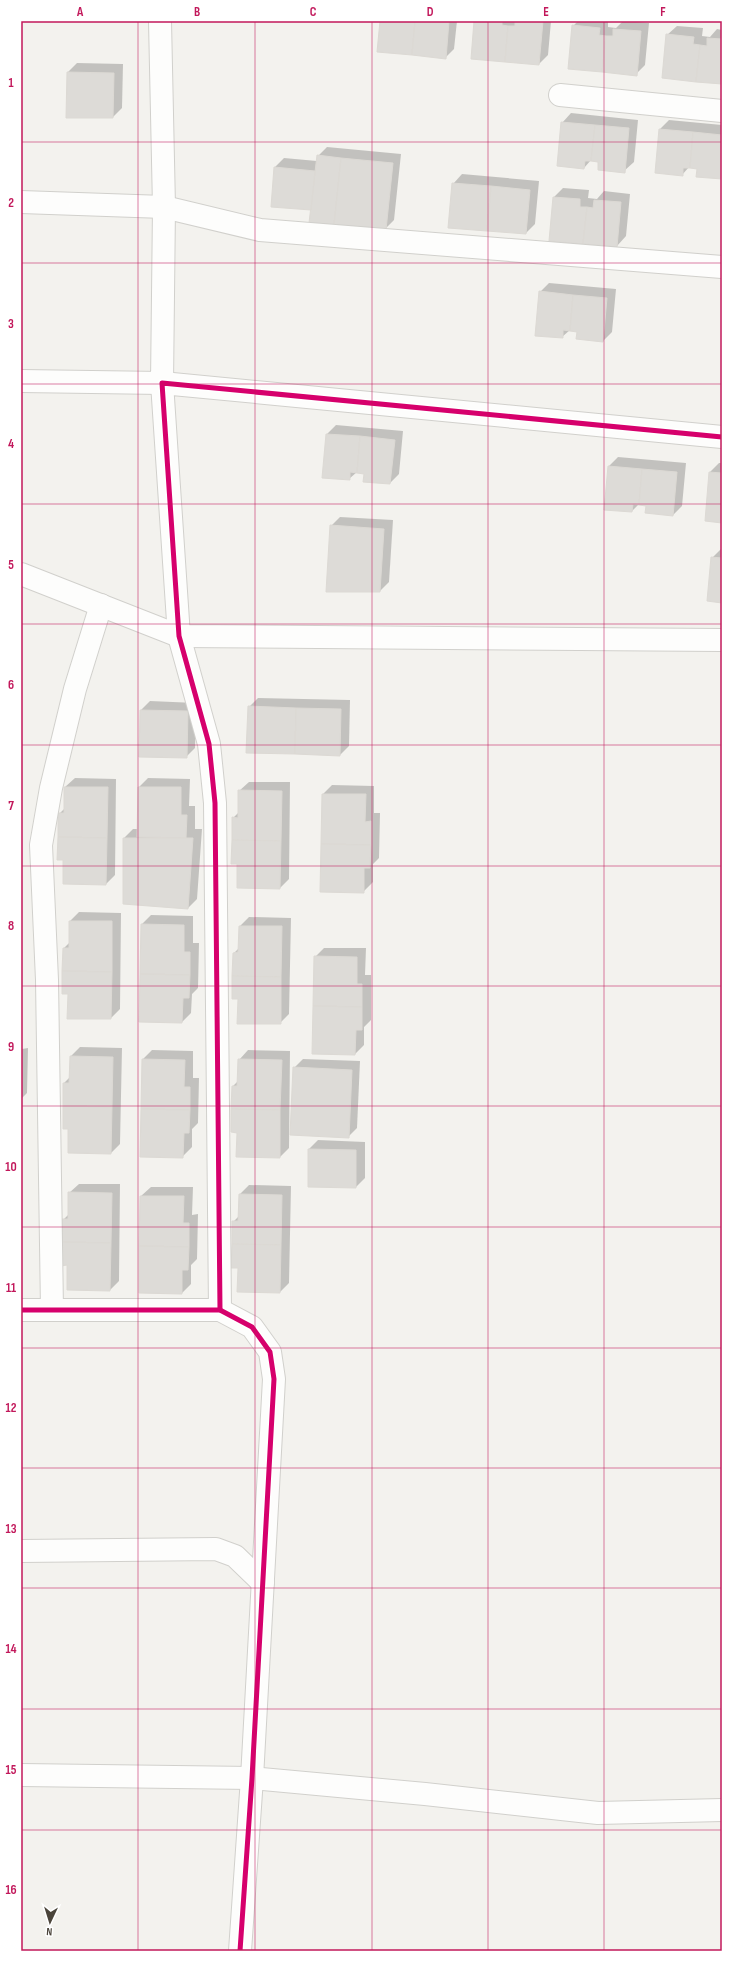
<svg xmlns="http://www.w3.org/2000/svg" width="743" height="1972" viewBox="0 0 743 1972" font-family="'Sofia Sans Condensed',sans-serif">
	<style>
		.shadow { fill: #0003 }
		.building { fill: #dddbd7; stroke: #dcd9d4 }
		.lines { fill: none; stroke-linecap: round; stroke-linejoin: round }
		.minor-casing { stroke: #d1d0cc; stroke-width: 24 }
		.minor { stroke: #fdfdfc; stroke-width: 22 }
		.cycleway-casing { stroke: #fff; stroke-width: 8 }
		.cycleway { stroke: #d6006c; stroke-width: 5 }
		.grid { fill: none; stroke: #c2185b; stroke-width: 1; stroke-opacity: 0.55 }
		.neatline { fill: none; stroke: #c2185b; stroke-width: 1.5 }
		.grid-label { font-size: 13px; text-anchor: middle; font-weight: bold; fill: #c2185b }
	</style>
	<rect width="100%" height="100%" fill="#f3f2ee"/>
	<g class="shadow">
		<polygon points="381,21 457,21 454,49 445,58"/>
		<polygon points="475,21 551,21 548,55 539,64"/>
		<polygon points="578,21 608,21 608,27 616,28 623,21 649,23 645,65 636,74 573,26"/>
		<polygon points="677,26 703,28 702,36 710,37 717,29 722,30 722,83 667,35"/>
		<polygon points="77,63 123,64 122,108 113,117 68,72"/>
		<polygon points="571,113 638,120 634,162 624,171 599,161 591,160 584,168 562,123"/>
		<polygon points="669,120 722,125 722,178 698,168 689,167 682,175 660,129"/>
		<polygon points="327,147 401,154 394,220 385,229 312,209 275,167 284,158 317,161 318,156"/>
		<polygon points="462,174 539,181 535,224 526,233 453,184"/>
		<polygon points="563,188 589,190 588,198 597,199 604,191 630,194 626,236 617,246 554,197"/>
		<polygon points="549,283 616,289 612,332 603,341 578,331 570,330 562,337 540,292"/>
		<polygon points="336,425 403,431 399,474 390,483 365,473 357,472 349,479 327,434"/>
		<polygon points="618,457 686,463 682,506 673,515 647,505 639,504 632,511 609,466"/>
		<polygon points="719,463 722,463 722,522 710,472"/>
		<polygon points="340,517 393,520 389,582 380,591 331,526"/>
		<polygon points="721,549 722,549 722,602 712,558"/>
		<polygon points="258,698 350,700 349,746 340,755 249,707"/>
		<polygon points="150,701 196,703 195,748 186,757 141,710"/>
		<polygon points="75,778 116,779 115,875 106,884 64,859 59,814 65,808 65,787"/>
		<polygon points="148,778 190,779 189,806 195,806 195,829 202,829 197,899 188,908 124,903 124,838 133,829 138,829 139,787"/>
		<polygon points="249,782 290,782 289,879 280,888 238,863 233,818 239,812 239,791"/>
		<polygon points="332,785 374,786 374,813 380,813 379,858 373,864 373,882 363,892 323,794"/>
		<polygon points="79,912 121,913 120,1009 111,1018 69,993 64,948 70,942 70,921"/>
		<polygon points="151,915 193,916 193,943 199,943 198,988 192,994 191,1013 182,1022 140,1021 142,924"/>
		<polygon points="249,917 291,918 289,1014 280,1023 239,998 234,953 240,947 240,926"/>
		<polygon points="324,948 366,948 365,975 371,975 371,1020 364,1027 364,1045 355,1054 313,1053 315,957"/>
		<polygon points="21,1021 22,1049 28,1048 27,1093 21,1099"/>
		<polygon points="80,1047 122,1048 120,1144 111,1153 64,1083 70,1077 71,1056"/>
		<polygon points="152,1050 193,1051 193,1078 199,1078 198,1123 192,1129 192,1147 182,1157 143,1059"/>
		<polygon points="248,1050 290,1051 289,1148 280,1157 238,1132 233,1086 239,1080 239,1060"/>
		<polygon points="303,1059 360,1061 357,1128 348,1137 294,1068"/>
		<polygon points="318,1140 365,1142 365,1178 356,1187 309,1149"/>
		<polygon points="79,1184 120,1184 119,1281 110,1290 68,1264 63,1220 69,1214 69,1193"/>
		<polygon points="249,1185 291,1186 289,1283 280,1292 239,1267 233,1222 239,1216 240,1194"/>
		<polygon points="151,1187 193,1187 192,1215 198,1214 197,1259 191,1265 191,1284 182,1293 140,1292 141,1196"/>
	</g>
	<g class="building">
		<polygon points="380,21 415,21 412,55 377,52"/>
		<polygon points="415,21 449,21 446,59 412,55"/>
		<polygon points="474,21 502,21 502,25 508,26 505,62 471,59"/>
		<polygon points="515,21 543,21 539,65 505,62 508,26 515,26"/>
		<polygon points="572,25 600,28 599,35 606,36 602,72 568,69"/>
		<polygon points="613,29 641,31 637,76 602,72 606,36 613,36"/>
		<polygon points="666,34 694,37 693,44 700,45 696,82 662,78"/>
		<polygon points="707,38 722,39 722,84 696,82 700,45 707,46"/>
		<polygon points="67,72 114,73 113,118 66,118"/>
		<polygon points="561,122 595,125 591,161 585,161 584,169 557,166"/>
		<polygon points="595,125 629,128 625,173 598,170 598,162 591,161"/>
		<polygon points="659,129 693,132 690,168 683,168 683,176 655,173"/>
		<polygon points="693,132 722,135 722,179 696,177 697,169 690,168"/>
		<polygon points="317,155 341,158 334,225 309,223"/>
		<polygon points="341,158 393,163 386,230 334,225"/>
		<polygon points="274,167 315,171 311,210 271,207"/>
		<polygon points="452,183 491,186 487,231 448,228"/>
		<polygon points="491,186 530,190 526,234 487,231"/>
		<polygon points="553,197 580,199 580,207 587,207 583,244 549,241"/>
		<polygon points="594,200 621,202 617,247 583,244 587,207 593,208"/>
		<polygon points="539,291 573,295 570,331 563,330 563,338 535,336"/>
		<polygon points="573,295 607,298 603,342 576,339 577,332 570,331"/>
		<polygon points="326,434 360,436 357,473 350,472 350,480 322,478"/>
		<polygon points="360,436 395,440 390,484 363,482 364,474 357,473"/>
		<polygon points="608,466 642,469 639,505 633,504 632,512 604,510"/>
		<polygon points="642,469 677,472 673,516 645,513 646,506 639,505"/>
		<polygon points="709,472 722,473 722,523 705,521"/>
		<polygon points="330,525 384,529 380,592 326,592"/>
		<polygon points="711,557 722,558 722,603 707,601"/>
		<polygon points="248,706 296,708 295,754 246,753"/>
		<polygon points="296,708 341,709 340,756 295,754"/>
		<polygon points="140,710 188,711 187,758 139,757"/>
		<polygon points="64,787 108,787 107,838 58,837 58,813 64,813"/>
		<polygon points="138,787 181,787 181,815 187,815 186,838 137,837"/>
		<polygon points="238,790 282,791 281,841 232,840 232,817 238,818"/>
		<polygon points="322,794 366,794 365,822 371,821 371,845 321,844"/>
		<polygon points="58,837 107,838 106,885 63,884 63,860 57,860"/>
		<polygon points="123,838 193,838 188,909 123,904"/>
		<polygon points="232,840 281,841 280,889 237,888 237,864 231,864"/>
		<polygon points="321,844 371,845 370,868 364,868 364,893 320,892"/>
		<polygon points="69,921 112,921 112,972 62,971 63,948 69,948"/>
		<polygon points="141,924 184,925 184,952 190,952 190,975 140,974"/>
		<polygon points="239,926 282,926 281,977 232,976 233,953 238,952"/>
		<polygon points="314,956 357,957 357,984 362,984 362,1007 313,1006"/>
		<polygon points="62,971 112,972 111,1019 67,1019 68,994 62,994"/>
		<polygon points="140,974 190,975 189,998 183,998 182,1023 139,1022"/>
		<polygon points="232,976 281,977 281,1024 237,1024 238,999 232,999"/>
		<polygon points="313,1006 362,1007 362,1030 356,1030 355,1055 312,1054"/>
		<polygon points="70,1056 113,1057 112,1107 63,1106 63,1083 69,1083"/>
		<polygon points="142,1059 185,1060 184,1087 190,1087 190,1110 141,1109"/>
		<polygon points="238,1059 282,1060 280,1110 231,1109 232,1086 237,1086"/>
		<polygon points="293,1067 352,1070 349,1138 290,1135"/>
		<polygon points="63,1106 112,1107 111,1154 68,1153 68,1129 63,1129"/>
		<polygon points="141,1109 190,1110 189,1133 184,1133 183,1158 140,1157"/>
		<polygon points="231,1109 280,1110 280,1158 236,1157 237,1133 231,1132"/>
		<polygon points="308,1149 356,1150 356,1188 308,1187"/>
		<polygon points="68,1192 112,1193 111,1243 62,1242 62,1219 68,1219"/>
		<polygon points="239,1194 282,1195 281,1245 232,1244 232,1221 238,1221"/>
		<polygon points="140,1196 184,1196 183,1223 189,1223 189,1247 139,1246"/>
		<polygon points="62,1242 111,1243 110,1291 67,1290 67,1265 61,1266"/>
		<polygon points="232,1244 281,1245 280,1293 237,1292 238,1268 231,1268"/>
		<polygon points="139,1246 189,1247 188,1270 182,1270 182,1294 139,1293"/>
	</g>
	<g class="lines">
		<defs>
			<g id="minor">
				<polyline points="560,95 722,111"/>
				<polyline points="21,202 164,207 260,230 722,267"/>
				<polyline points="21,381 162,383 164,207 160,21"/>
				<polyline points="21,574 179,636 722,640"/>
				<polyline points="21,1310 220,1310 252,1327 270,1352 274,1379 252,1778 240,1951"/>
				<polyline points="52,1310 47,980 41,845 51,788 75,689 101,605"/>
				<polyline points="220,1310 215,803 209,744 179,636 162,383 722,437"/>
				<polyline points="21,1551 216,1549 235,1556 263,1583"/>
				<polyline points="21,1775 252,1778 425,1794 598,1813 722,1810"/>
			</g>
		</defs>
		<use href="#minor" class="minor-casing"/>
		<use href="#minor" class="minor"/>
		<defs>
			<g id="cycleway">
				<polyline points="21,1310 220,1310 252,1327 270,1352 274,1379 252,1778 240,1951"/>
				<polyline points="220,1310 215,803 209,744 179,636 162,383 722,437"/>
			</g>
		</defs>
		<use href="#cycleway" class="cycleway-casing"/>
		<use href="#cycleway" class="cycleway"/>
	</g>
	<path class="grid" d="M138,21V1951M255,21V1951M372,21V1951M488,21V1951M604,21V1951M21,142H722M21,263H722M21,384H722M21,504H722M21,624H722M21,745H722M21,866H722M21,986H722M21,1106H722M21,1227H722M21,1348H722M21,1468H722M21,1588H722M21,1709H722M21,1830H722"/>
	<rect width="743" height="1972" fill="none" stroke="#ffffff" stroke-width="44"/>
	<g transform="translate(50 1922) rotate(184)" stroke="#ffffff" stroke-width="3" paint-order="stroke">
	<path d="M0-3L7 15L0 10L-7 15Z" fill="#4a443a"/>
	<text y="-6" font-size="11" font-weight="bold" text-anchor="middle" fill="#4a443a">N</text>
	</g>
	<rect x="22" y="22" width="699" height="1928" class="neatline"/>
	<g class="grid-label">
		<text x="80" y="16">A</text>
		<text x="197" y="16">B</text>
		<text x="313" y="16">C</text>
		<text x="430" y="16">D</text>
		<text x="546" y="16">E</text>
		<text x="663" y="16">F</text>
		<text x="11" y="87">1</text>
		<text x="11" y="207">2</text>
		<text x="11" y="328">3</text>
		<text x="11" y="448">4</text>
		<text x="11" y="569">5</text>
		<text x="11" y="689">6</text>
		<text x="11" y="810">7</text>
		<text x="11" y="930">8</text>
		<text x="11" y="1051">9</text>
		<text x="11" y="1171">10</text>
		<text x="11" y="1292">11</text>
		<text x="11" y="1412">12</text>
		<text x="11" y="1533">13</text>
		<text x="11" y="1653">14</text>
		<text x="11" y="1774">15</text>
		<text x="11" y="1894">16</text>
	</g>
</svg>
